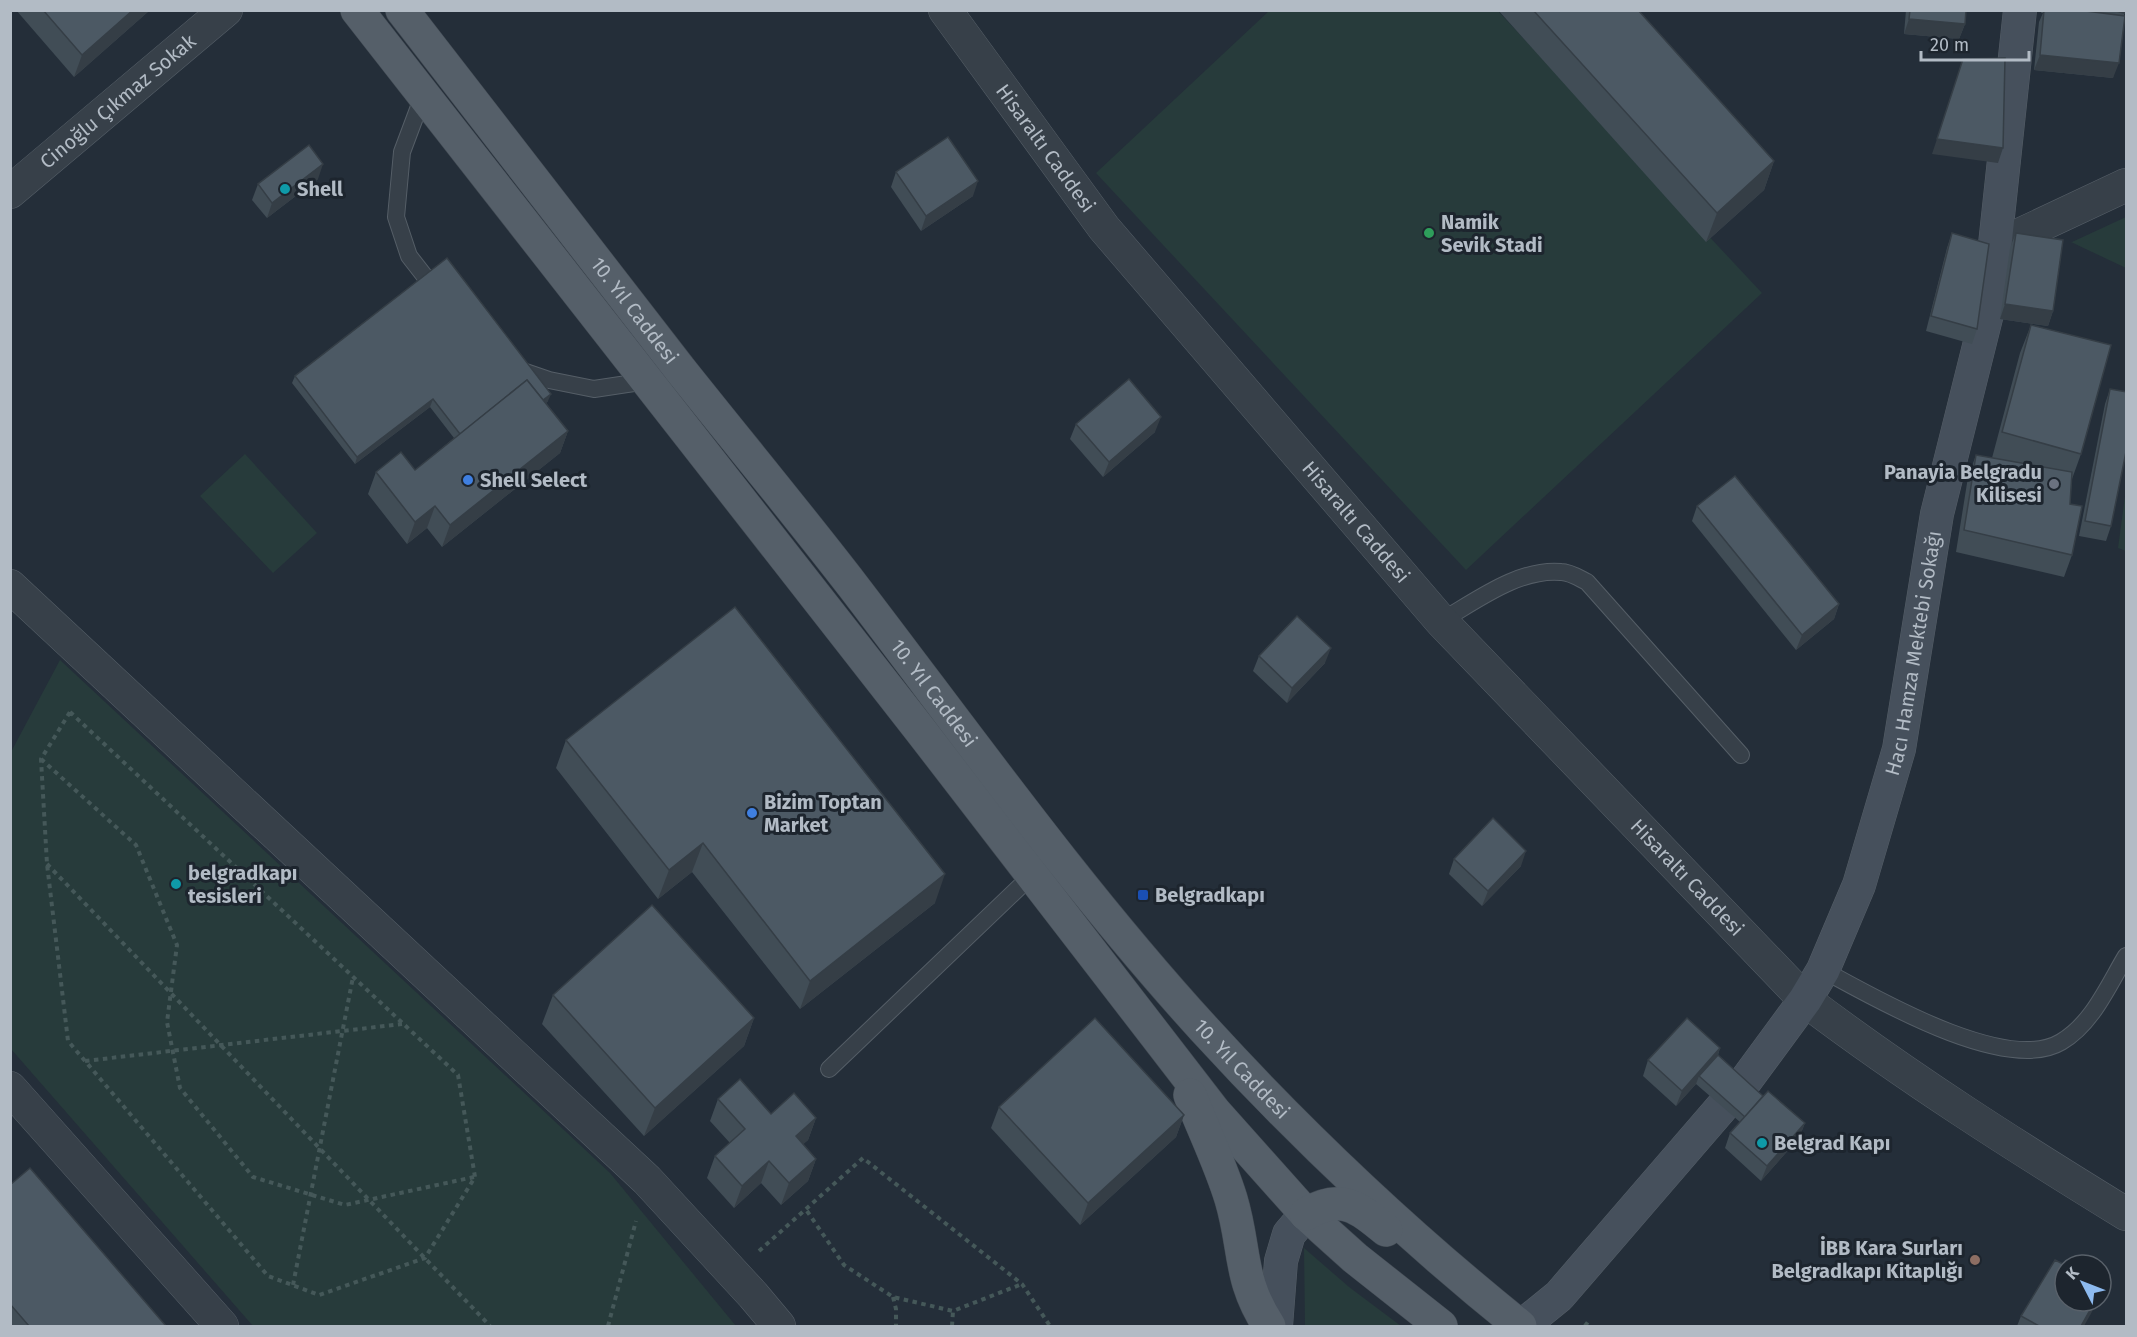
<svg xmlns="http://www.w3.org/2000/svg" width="2137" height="1337" viewBox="0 0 2137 1337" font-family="'Fira Sans',sans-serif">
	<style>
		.green { fill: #273b3b }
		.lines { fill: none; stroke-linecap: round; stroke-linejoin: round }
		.lane-casing { stroke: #555e67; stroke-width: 18 }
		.street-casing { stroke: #555e67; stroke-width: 34 }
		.secondary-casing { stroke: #555e67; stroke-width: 34 }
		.primary-casing { stroke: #404952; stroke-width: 34 }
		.path { stroke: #455859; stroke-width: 4; stroke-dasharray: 4.5 4.5; stroke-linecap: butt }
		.lane { stroke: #374049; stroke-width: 16 }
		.street { stroke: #374049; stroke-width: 33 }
		.secondary { stroke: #46505c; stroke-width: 33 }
		.primary { stroke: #555f69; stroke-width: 33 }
		.wall { fill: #414d56 }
		.shaded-wall { fill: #353e46 }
		.building { fill: #4c5964; stroke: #353e46; stroke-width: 1.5 }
		.culture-dot { fill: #0f9aa8; stroke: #1d252e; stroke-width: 2 }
		.leisure-dot { fill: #2e9e5b; stroke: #1d252e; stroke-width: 2 }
		.shop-dot { fill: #3f7fe0; stroke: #1d252e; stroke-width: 2 }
		.worship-dot { fill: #6b7280; stroke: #1d252e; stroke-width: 2 }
		.transit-dot { fill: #1a4fb4; stroke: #1d252e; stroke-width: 2 }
		.education-dot { fill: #8d6e63; stroke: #1d252e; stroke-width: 2 }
		.labels { text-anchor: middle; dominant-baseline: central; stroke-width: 6; stroke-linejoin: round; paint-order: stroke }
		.street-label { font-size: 20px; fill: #b2bbc5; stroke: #1d252e }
		.poi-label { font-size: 20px; font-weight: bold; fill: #b2bbc5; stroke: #1d252e; text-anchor: start }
	</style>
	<rect width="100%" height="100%" fill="#242e39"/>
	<g class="green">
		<polygon points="1269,11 1498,11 1762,293 1466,570 1096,173"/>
		<polygon points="2126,217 2126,268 2071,242 2072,242"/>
		<polygon points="245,454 317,533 273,573 200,496"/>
		<polygon points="2126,489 2126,551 2118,548"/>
		<polygon points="60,660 610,1173 736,1326 253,1326 11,1049 11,752"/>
		<polygon points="1304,1248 1349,1287 1401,1326 1305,1326"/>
	</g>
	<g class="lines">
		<defs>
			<g id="lane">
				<polyline points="423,96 402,152 396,217 409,256 437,292"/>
				<polyline points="517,369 549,380 594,389 647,381"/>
				<path d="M1441,621C1476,601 1519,568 1561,572C1570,572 1579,578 1587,582L1741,755"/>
				<path d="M1823,970C1873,997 2006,1075 2061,1042C2092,1024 2108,986 2126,956"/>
				<polyline points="829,1069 1031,876"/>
			</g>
			<g id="street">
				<path id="s1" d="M945,10L1104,228L1441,621L1805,1000C1908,1078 2017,1147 2126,1214"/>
				<path id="s2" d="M10,192L226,10"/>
				<polyline points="1996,246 2126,185"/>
				<polyline points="10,586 647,1180 753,1295 779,1326"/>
				<polyline points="10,1088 222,1326"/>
			</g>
			<g id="secondary">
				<path id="s3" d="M1741,1087L1805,1000L1823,970L1859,885L1899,749L1937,514L1988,310L2020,10"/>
				<polyline points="1276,1326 1281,1261 1289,1234 1306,1214"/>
				<polyline points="1522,1326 1559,1296 1722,1107"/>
			</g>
			<g id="primary">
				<polyline points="357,10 921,731 1214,1111 1306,1214 1355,1258 1441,1326"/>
				<path id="s4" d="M402,10C495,130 587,249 679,368C737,441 796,512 853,586C967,735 1077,890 1204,1029C1301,1135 1408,1236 1520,1326"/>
				<path d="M1190,1095C1203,1129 1220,1163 1231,1199C1246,1249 1238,1279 1269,1326"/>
				<path d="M1306,1214C1341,1193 1358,1207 1386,1230"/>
			</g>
		</defs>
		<use href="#lane" class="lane-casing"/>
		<use href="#street" class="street-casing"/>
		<use href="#secondary" class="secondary-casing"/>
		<use href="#primary" class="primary-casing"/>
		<g class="path">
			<polygon points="70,712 458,1075 475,1177 425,1258 319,1295 268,1276 68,1041 47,864 41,759"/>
			<polyline points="41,759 136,845 177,945 167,1022 180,1088 253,1177 345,1205 474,1177"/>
			<polyline points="47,864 490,1326"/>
			<polyline points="85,1061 402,1024"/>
			<polyline points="807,1211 844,1265 893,1297 953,1311 1022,1284"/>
			<polyline points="759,1251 863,1158 1022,1284 1050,1326"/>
			<polyline points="293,1285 353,977"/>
			<polyline points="893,1297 896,1309 896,1326"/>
			<polyline points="608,1326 636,1221"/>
			<polyline points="952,1326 953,1311"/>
			<polyline points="1585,1326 1590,1319"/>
		</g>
		<use href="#lane" class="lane"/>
		<use href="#street" class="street"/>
		<use href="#secondary" class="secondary"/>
		<use href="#primary" class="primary"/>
	</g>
	<g class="wall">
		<polygon points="16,10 150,10 74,77"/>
		<polygon points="1498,10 1638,10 1774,161 1764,190 1706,242"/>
		<polygon points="1906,10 1966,10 1965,24 1959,39 1904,34"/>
		<polygon points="2042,10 2126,10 2124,15 2113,78 2034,70 2039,22 2043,13 2041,13"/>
		<polygon points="896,172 973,196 921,231 891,187"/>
		<polygon points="318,179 267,218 252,200 258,184"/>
		<polygon points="1952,233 1977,329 1972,344 1926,331 1947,248"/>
		<polygon points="2016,233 2053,311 2048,326 2000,319 2010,248"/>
		<polygon points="2031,325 2081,454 2072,479 2070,504 2072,555 2064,577 1956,552 1968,477 1976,455 1992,458 2020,353"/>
		<polygon points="295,376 548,401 546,403 568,431 560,453 442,547 427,528 407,544 368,494 376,472 415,470 454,438 430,407 355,464 292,383"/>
		<polygon points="2110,389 2111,526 2106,541 2079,536 2105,404"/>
		<polygon points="1076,424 1155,432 1103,477 1070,439"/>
		<polygon points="1697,506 1839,604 1834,619 1796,650 1692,521"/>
		<polygon points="1259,656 1325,663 1287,703 1253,671"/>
		<polygon points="566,740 935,903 800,1009 692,872 658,899 556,768"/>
		<polygon points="1454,859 1521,866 1482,906 1449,874"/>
		<polygon points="553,995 754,1018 744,1046 644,1136 542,1024"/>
		<polygon points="1720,1048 1718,1055 1763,1096 1805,1123 1799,1138 1761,1181 1725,1148 1730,1133 1740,1122 1696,1084 1676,1106 1643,1076 1648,1060"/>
		<polygon points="718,1099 771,1114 816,1118 808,1140 803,1144 816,1159 808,1181 781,1205 761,1183 734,1208 707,1178 715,1156 730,1143 710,1121"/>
		<polygon points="999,1107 1184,1115 1176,1137 1080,1225 991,1128"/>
		<polygon points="10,1185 166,1326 10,1326"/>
		<polygon points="2021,1316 2084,1326 2017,1326"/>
	</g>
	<g class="shaded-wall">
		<polygon points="133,10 150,10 74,77 82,55"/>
		<polygon points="1909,19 1965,24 1959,39 1904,34"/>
		<polygon points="2040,55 2119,63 2113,78 2034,70"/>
		<polygon points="1937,139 2003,148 1998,163 1932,154"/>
		<polygon points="1774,161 1764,190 1706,242 1717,213"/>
		<polygon points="323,164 318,179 267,218 272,203"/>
		<polygon points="978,181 973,196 921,231 926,216"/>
		<polygon points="2005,304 2053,311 2048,326 2000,319"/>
		<polygon points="551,394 548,401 530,416 533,408"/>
		<polygon points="433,399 430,407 355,464 357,457"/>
		<polygon points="1161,417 1155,432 1103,477 1109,462"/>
		<polygon points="568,431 560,453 442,547 450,525"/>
		<polygon points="435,506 427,528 407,544 415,522"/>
		<polygon points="1839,604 1834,619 1796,650 1802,635"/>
		<polygon points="1331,648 1325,663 1287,703 1292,688"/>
		<polygon points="703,843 692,872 658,899 669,870"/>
		<polygon points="1526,851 1521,866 1482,906 1488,891"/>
		<polygon points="945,874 935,903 800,1009 810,981"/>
		<polygon points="754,1018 744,1046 644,1136 655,1108"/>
		<polygon points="1720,1048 1715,1063 1699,1076 1696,1084 1676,1106 1682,1091"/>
		<polygon points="1184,1115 1176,1137 1080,1225 1088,1203"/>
		<polygon points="816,1118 808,1140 788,1158 796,1136"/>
		<polygon points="1805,1123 1799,1138 1761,1181 1767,1166"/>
		<polygon points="816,1159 808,1181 781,1205 789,1183"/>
		<polygon points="769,1161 761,1183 734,1208 742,1186"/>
		<polygon points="2095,1301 2098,1301 2084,1326 2081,1326"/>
	</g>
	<g class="building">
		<polygon points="43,10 133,10 82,55"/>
		<polygon points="1533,10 1638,10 1774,161 1717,213"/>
		<polygon points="1910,10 1966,10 1965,24 1909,19"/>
		<polygon points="2044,10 2078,10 2125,16 2119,63 2040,55"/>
		<polygon points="2113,10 2125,10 2124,13"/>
		<polygon points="2005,58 2003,148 1937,139 1963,59"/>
		<polygon points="948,137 978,181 926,216 896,172"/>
		<polygon points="309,145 323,164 272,203 258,184"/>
		<polygon points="1952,233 1989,244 1977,329 1931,316"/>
		<polygon points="2016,233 2063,240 2053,311 2005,304"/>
		<polygon points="447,258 551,394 543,400 527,380 460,434 433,399 357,457 295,376"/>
		<polygon points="2031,325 2111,345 2081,454 2002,432"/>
		<polygon points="1129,379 1161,417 1109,462 1076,424"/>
		<polygon points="527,380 568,431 450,525 435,506 415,522 376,472 401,452 415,470"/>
		<polygon points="2110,389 2127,392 2127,447 2111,526 2085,521"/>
		<polygon points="1976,455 2072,472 2070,504 2082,506 2072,555 1964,530"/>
		<polygon points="1735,476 1839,604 1802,635 1697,506"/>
		<polygon points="735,607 945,874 810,981 703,843 669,870 566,740"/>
		<polygon points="1297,616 1331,648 1292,688 1259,656"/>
		<polygon points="1493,818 1526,851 1488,891 1454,859"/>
		<polygon points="652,905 754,1018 655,1108 553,995"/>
		<polygon points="1095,1018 1184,1115 1088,1203 999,1107"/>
		<polygon points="1687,1018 1720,1048 1682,1091 1648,1060"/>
		<polygon points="1718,1055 1763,1096 1745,1117 1699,1076"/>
		<polygon points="740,1079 771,1114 794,1093 816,1118 796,1136 816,1159 789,1183 769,1161 742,1186 715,1156 745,1129 718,1099"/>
		<polygon points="1768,1091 1805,1123 1767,1166 1730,1133"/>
		<polygon points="30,1168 166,1326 29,1326 10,1304 10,1185"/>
		<polygon points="2055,1260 2065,1265 2065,1301 2095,1301 2081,1326 2039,1326 2021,1316"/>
		<polygon points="2101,1283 2104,1285 2101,1291"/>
	</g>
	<g class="culture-dot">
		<circle cx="285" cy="189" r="6"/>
		<circle cx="176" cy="884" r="6"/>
		<circle cx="1762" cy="1143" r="6"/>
	</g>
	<circle class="leisure-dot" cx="1429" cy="233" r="6"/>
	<g class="shop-dot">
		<circle cx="468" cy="480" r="6"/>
		<circle cx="752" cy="813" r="6"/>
	</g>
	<circle class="worship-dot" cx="2054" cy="484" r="6"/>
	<rect class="transit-dot" x="1137" y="889" width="12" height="12" rx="3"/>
	<circle class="education-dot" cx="1975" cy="1260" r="6"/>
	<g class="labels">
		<g class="street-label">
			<text stroke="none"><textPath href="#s2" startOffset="141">Cinoğlu Çıkmaz Sokak</textPath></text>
			<text stroke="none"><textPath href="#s1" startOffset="171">Hisaraltı Caddesi</textPath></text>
			<text stroke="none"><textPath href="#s4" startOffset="380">10. Yıl Caddesi</textPath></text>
			<text stroke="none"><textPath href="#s1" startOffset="657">Hisaraltı Caddesi</textPath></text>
			<text stroke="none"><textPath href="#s3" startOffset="474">Hacı Hamza Mektebi Sokağı</textPath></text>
			<text stroke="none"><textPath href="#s4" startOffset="866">10. Yıl Caddesi</textPath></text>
			<text stroke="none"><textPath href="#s1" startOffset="1143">Hisaraltı Caddesi</textPath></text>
			<text stroke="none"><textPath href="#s4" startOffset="1352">10. Yıl Caddesi</textPath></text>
		</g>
		<g class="poi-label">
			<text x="297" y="189">Shell</text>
			<text x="1441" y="222">Namik<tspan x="1441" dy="23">Sevik Stadi</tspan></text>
			<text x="2042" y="472" text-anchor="end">Panayia Belgradu<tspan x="2042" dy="23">Kilisesi</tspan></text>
			<text x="480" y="480">Shell Select</text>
			<text x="764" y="802">Bizim Toptan<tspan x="764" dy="23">Market</tspan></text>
			<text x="188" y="873">belgradkapı<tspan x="188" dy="23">tesisleri</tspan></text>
			<text x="1155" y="895">Belgradkapı</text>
			<text x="1774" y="1143">Belgrad Kapı</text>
			<text x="1963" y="1248" text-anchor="end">İBB Kara Surları<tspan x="1963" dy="23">Belgradkapı Kitaplığı</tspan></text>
		</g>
	</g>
	<rect width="2137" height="1337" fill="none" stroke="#b2bbc5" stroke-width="24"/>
	<g transform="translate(2083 1283) rotate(312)"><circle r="28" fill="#1d252e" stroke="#59616a" stroke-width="1.5"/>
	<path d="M0-4.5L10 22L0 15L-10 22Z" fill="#8dbaef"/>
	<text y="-9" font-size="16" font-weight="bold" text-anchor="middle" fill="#b2bbc5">K</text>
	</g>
	<path d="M1921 51v9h108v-9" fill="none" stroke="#b2bbc5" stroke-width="3"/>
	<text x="1930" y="51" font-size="18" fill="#b2bbc5" stroke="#1d252e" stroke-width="4.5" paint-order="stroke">20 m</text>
</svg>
